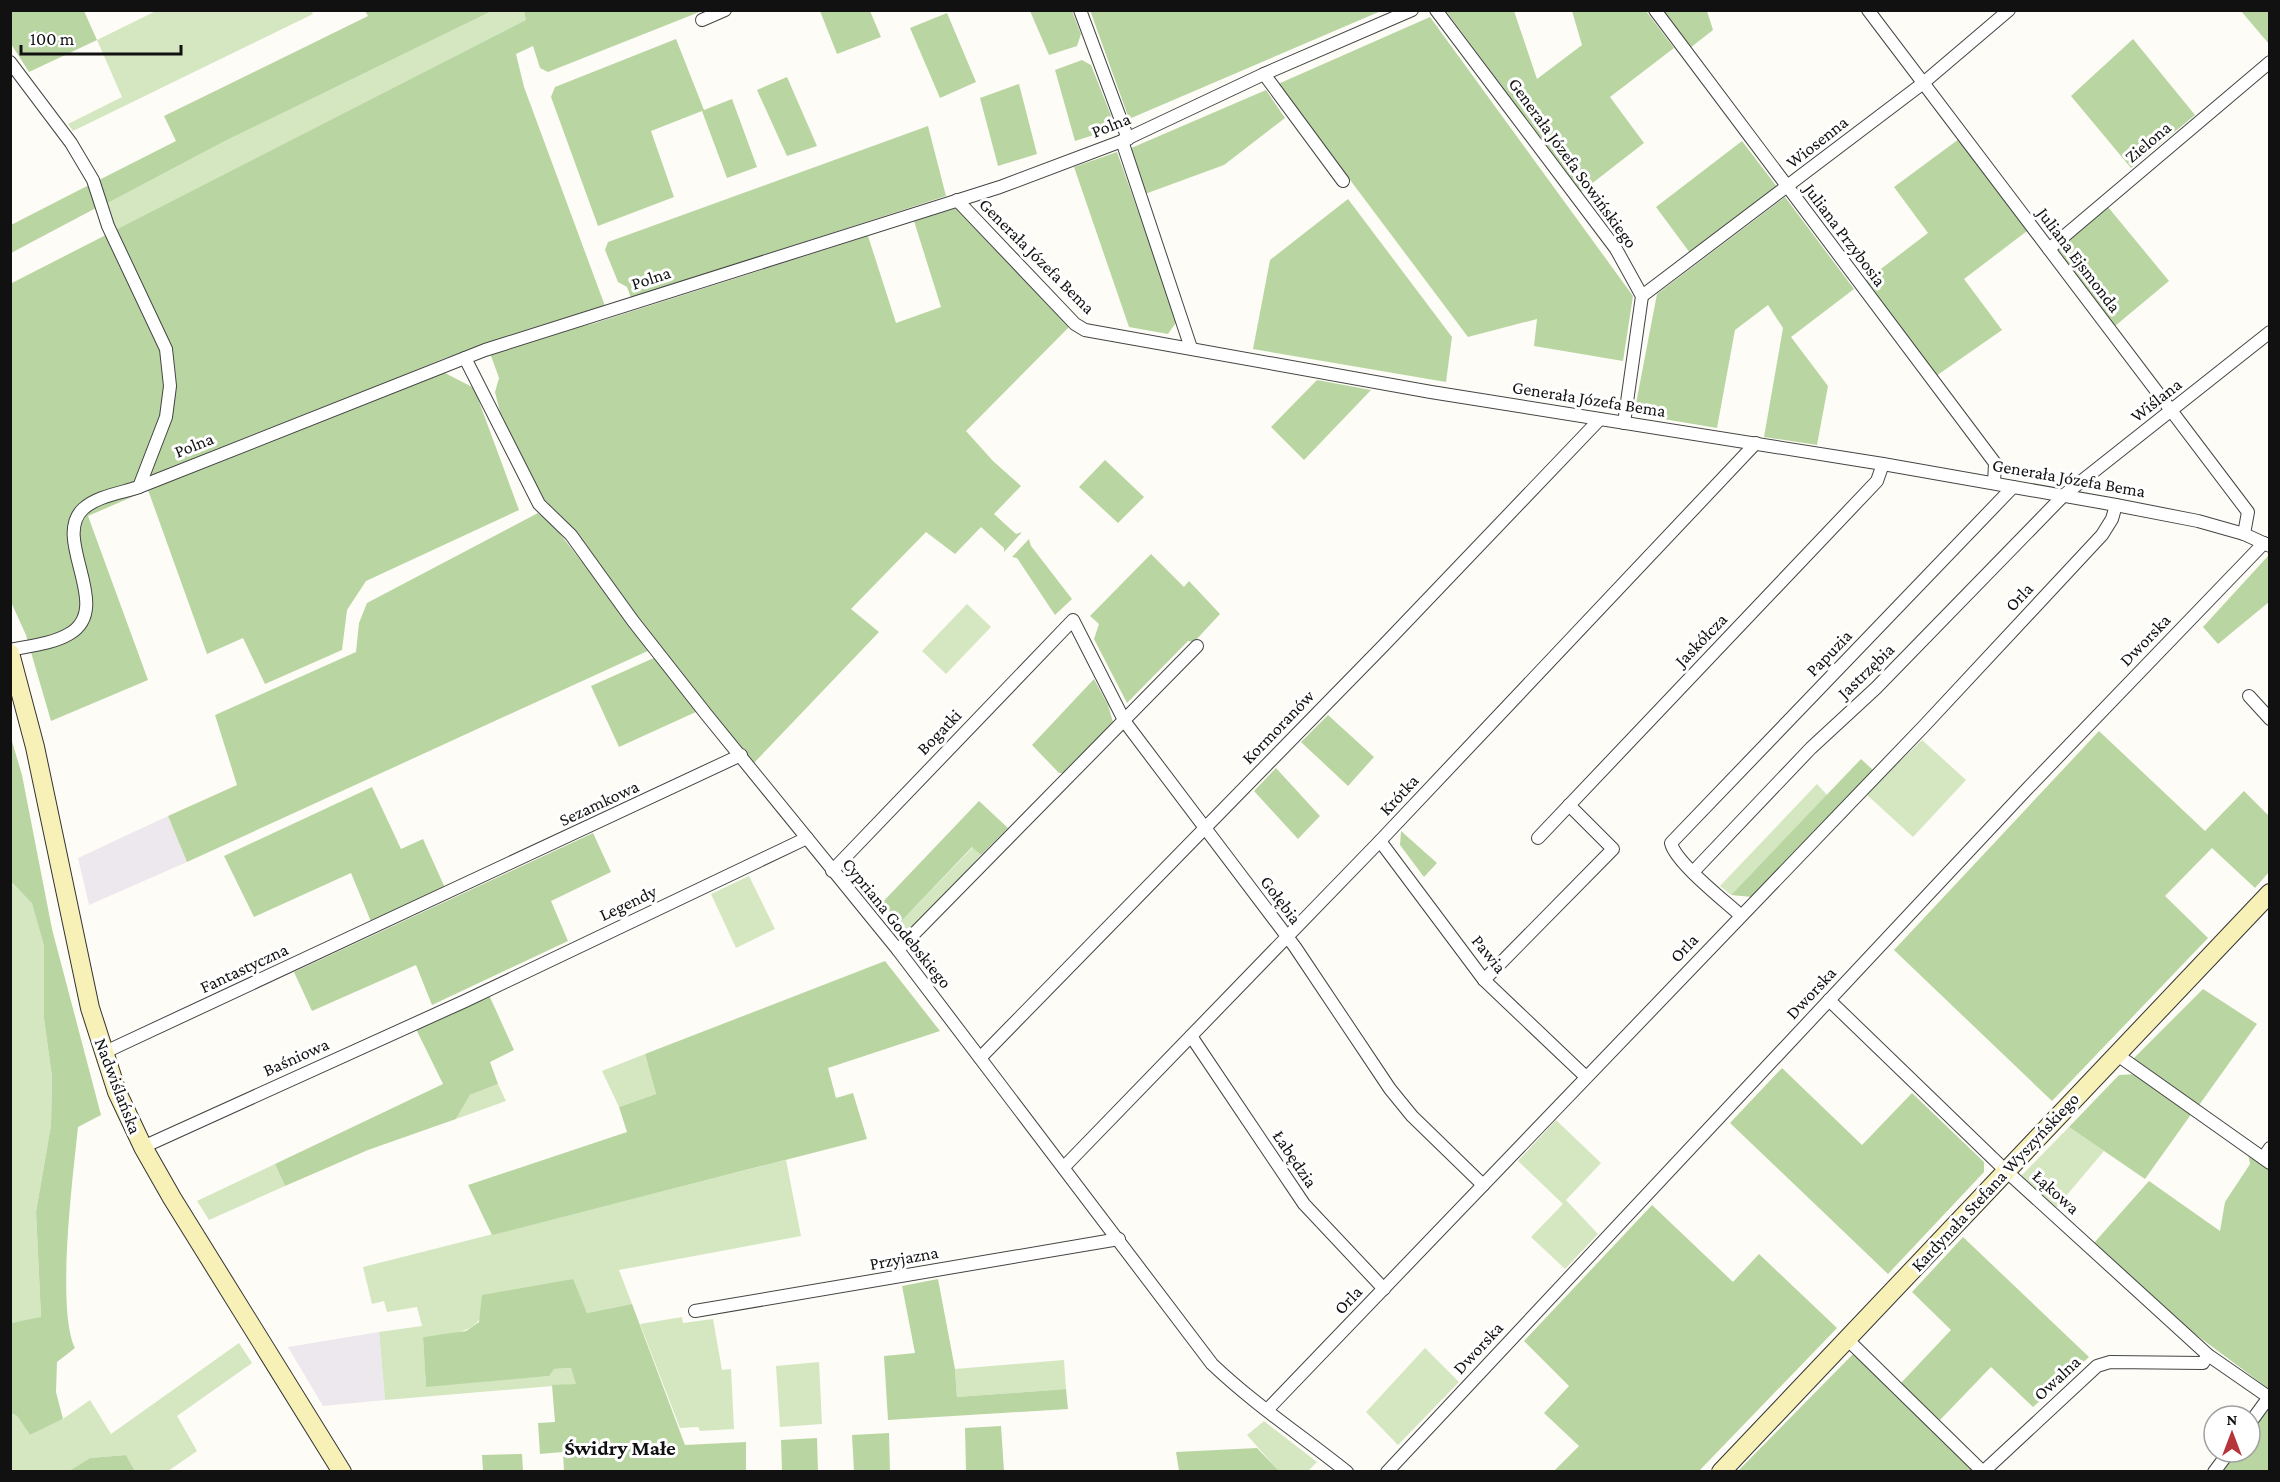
<svg xmlns="http://www.w3.org/2000/svg" width="2280" height="1482" viewBox="0 0 2280 1482" font-family="'Crimson Pro',serif">
	<style>
		.industrial { fill: #ede7ee }
		.green { fill: #d4e7c1 }
		.forest { fill: #b9d6a2 }
		.lines { fill: none; stroke-linecap: round; stroke-linejoin: round }
		.street-casing { stroke: #444; stroke-width: 14 }
		.secondary-casing { stroke: #333; stroke-width: 20 }
		.street { stroke: #fff; stroke-width: 12 }
		.secondary { stroke: #f7f1b7; stroke-width: 18 }
		.labels { text-anchor: middle; dominant-baseline: central; stroke-width: 6; stroke-linejoin: round; paint-order: stroke }
		.street-label { font-size: 18px; fill: #111; stroke: #fff }
		.quarter-label { font-size: 21px; font-weight: bold; fill: #111; stroke: #fff }
	</style>
	<rect width="100%" height="100%" fill="#fefcf6"/>
	<g class="industrial">
		<polygon points="168,816 187,862 89,905 78,858"/>
		<polygon points="379,1332 385,1400 323,1406 288,1347"/>
	</g>
	<g class="green">
		<polygon points="311,10 313,14 73,131 68,124 122,97 97,40 156,11"/>
		<polygon points="492,11 524,11 527,20 114,232 104,205 225,141"/>
		<polygon points="967,604 991,627 946,674 922,651"/>
		<polygon points="1922,740 1966,780 1913,837 1866,794"/>
		<polygon points="1817,784 1827,795 1731,895 1720,886"/>
		<polygon points="973,847 981,855 908,933 896,932 894,929"/>
		<polygon points="749,876 775,929 736,948 711,894"/>
		<polygon points="10,882 32,902 44,946 44,1019 52,1077 51,1125 36,1212 41,1318 11,1323"/>
		<polygon points="645,1054 656,1094 619,1107 602,1071"/>
		<polygon points="498,1084 506,1101 456,1119 470,1095"/>
		<polygon points="1556,1120 1601,1163 1566,1200 1598,1234 1565,1269 1531,1237 1563,1204 1518,1161"/>
		<polygon points="2069,1127 2104,1151 2056,1208 2021,1176"/>
		<path d="M786,1160L801,1236L619,1270L632,1304L587,1313L572,1279L482,1314C474,1336 442,1334 423,1337L426,1386L548,1376L554,1369L571,1368L577,1384L385,1400L379,1332L422,1326L417,1307L387,1312L384,1301L372,1304L363,1267Z"/>
		<polygon points="275,1164 285,1186 209,1220 197,1201"/>
		<polygon points="682,1317 683,1323 713,1319 722,1370 731,1369 734,1429 700,1431 698,1427 680,1428 640,1324"/>
		<polygon points="239,1343 252,1363 177,1416 197,1451 168,1471 135,1471 126,1455 90,1458 69,1471 11,1471 10,1413 17,1416 30,1435 63,1419 90,1400 111,1434"/>
		<polygon points="1425,1348 1459,1382 1398,1445 1366,1412"/>
		<polygon points="1064,1360 1066,1389 957,1397 955,1369"/>
		<polygon points="819,1362 822,1424 780,1427 776,1366"/>
		<polygon points="1264,1421 1317,1462 1308,1471 1279,1471 1247,1435"/>
	</g>
	<g class="forest">
		<polygon points="1090,10 1381,10 1381,11 1129,119"/>
		<polygon points="84,11 97,40 29,72 11,44 11,11"/>
		<polygon points="365,11 492,11 225,141 104,205 99,180 176,141 164,116 368,16"/>
		<polygon points="524,11 702,11 548,72 540,68 533,46 516,54 524,87 605,306 445,358 300,418 443,372 474,388 519,510 366,581 347,610 342,650 265,684 243,638 207,654 148,490 88,516 148,680 51,721 26,635 11,602 10,284 526,20"/>
		<polygon points="820,11 870,11 881,37 837,54"/>
		<polygon points="1030,11 1072,11 1081,34 1077,46 1049,55"/>
		<polygon points="1446,11 1514,11 1537,79 1582,45 1572,11 1646,11 1674,48 1610,97 1644,143 1581,192"/>
		<polygon points="1662,11 1707,11 1713,30 1690,48"/>
		<polygon points="2241,11 2269,11 2269,44"/>
		<polygon points="947,13 976,82 940,98 910,28"/>
		<polygon points="1430,17 1633,296 1623,361 1534,346 1537,319 1468,337 1278,84"/>
		<polygon points="676,39 704,110 732,99 757,167 727,178 702,111 651,131 674,197 598,226 551,97 555,87"/>
		<polygon points="2133,39 2195,115 2131,168 2071,96"/>
		<polygon points="1082,60 1091,65 1112,118 1106,131 1075,141 1055,70"/>
		<polygon points="787,77 817,146 787,156 757,90"/>
		<polygon points="1019,84 1037,154 998,166 980,98"/>
		<polygon points="1266,90 1285,118 1224,165 1145,194 1129,149"/>
		<polygon points="928,126 946,196 631,298 627,287 618,282 605,250 608,242"/>
		<polygon points="1959,139 2027,231 1964,279 2002,330 1936,376 1865,281 1928,233 1894,187"/>
		<polygon points="1742,141 1777,187 1690,253 1656,207"/>
		<polygon points="1117,152 1177,321 1168,334 1129,327 1074,167"/>
		<polygon points="89,185 96,208 11,253 11,225"/>
		<polygon points="1785,197 1854,289 1791,337 1828,386 1817,445 1764,437 1783,328 1768,305 1735,330 1717,428 1634,414 1657,294"/>
		<polygon points="1348,199 1452,337 1446,382 1253,349 1270,260"/>
		<polygon points="2108,207 2169,281 2115,326 2058,250"/>
		<polygon points="957,208 1070,326 966,431 993,461 1021,486 994,514 1016,534 1022,532 1004,552 1004,548 981,527 955,554 926,532 851,609 879,632 754,763 706,706 562,517 543,498 500,412 495,392 499,378 490,353 555,332 592,324 868,236 896,323 941,307 914,221"/>
		<polygon points="1317,380 1371,390 1304,460 1271,427"/>
		<polygon points="1105,460 1144,497 1118,523 1079,487"/>
		<polygon points="538,513 554,526 650,650 187,862 168,816 237,785 215,715 356,652 359,623 367,603"/>
		<polygon points="1029,539 1031,546 1072,599 1055,615 1017,558 1012,557"/>
		<polygon points="1151,554 1184,587 1189,581 1220,614 1194,642 1188,641 1127,703 1094,639 1099,624 1090,616"/>
		<polygon points="2268,556 2269,602 2218,644 2203,627"/>
		<polygon points="656,657 698,711 619,747 591,686"/>
		<polygon points="1094,679 1108,705 1113,722 1065,773 1059,773 1032,745"/>
		<polygon points="1328,715 1374,757 1348,786 1301,742"/>
		<polygon points="2099,731 2205,831 2244,791 2269,816 2269,872 2255,888 2212,848 2165,896 2208,938 2052,1101 1894,950"/>
		<path d="M11,738L22,775L52,929L101,1115L78,1127C73,1176 56,1309 75,1348L57,1362L56,1392L63,1419L30,1435L17,1416L11,1413V1323L41,1317L36,1212L51,1125L52,1077L44,1019V946L32,903L11,882Z"/>
		<polygon points="1861,759 1873,770 1752,897 1731,895"/>
		<polygon points="1276,768 1320,816 1298,839 1254,791"/>
		<polygon points="372,787 401,849 423,839 446,890 372,924 351,873 254,917 224,856"/>
		<polygon points="979,801 1008,828 981,855 972,847 894,929 878,907"/>
		<polygon points="1401,831 1437,863 1424,877 1400,845"/>
		<polygon points="593,833 611,872 551,901 568,941 432,1005 416,965 312,1011 294,972"/>
		<polygon points="885,961 940,1031 828,1068 836,1098 853,1093 867,1139 492,1235 468,1185 627,1132 619,1107 656,1094 645,1054"/>
		<polygon points="2203,989 2257,1024 2197,1108 2131,1061"/>
		<polygon points="489,995 514,1050 490,1062 498,1084 470,1095 456,1119 368,1150 285,1186 275,1164 443,1084 416,1029"/>
		<polygon points="1782,1068 1862,1145 1912,1093 1984,1162 1984,1172 1888,1274 1730,1123"/>
		<polygon points="2136,1074 2192,1113 2145,1179 2069,1127 2119,1075"/>
		<polygon points="2248,1153 2269,1169 2269,1389 2183,1325 2094,1243 2149,1181 2220,1231 2225,1202 2250,1164"/>
		<polygon points="1652,1205 1733,1282 1759,1254 1837,1328 1699,1471 1554,1471 1579,1446 1544,1413 1569,1386 1524,1341"/>
		<polygon points="1963,1237 2089,1357 2033,1407 1991,1367 1940,1420 1900,1384 1951,1330 1912,1292"/>
		<polygon points="573,1279 587,1313 632,1304 685,1445 746,1442 746,1471 564,1471 563,1452 540,1454 538,1423 555,1422 552,1385 576,1384 571,1368 554,1369 549,1376 426,1387 423,1337 466,1331 479,1322 482,1295"/>
		<polygon points="938,1279 955,1369 957,1397 1066,1389 1068,1409 888,1420 884,1356 915,1353 902,1286"/>
		<polygon points="1854,1353 1975,1470 1737,1472"/>
		<polygon points="2267,1408 2270,1410 2269,1471 2221,1472 2235,1452 2250,1452 2250,1432"/>
		<polygon points="1001,1426 1004,1471 966,1471 965,1428"/>
		<polygon points="889,1433 890,1471 854,1471 852,1435"/>
		<polygon points="817,1438 818,1471 782,1471 781,1440"/>
		<polygon points="1257,1448 1279,1471 1179,1471 1176,1452"/>
		<polygon points="522,1454 523,1471 483,1471 482,1455"/>
		<polygon points="126,1455 135,1471 69,1471 90,1458"/>
	</g>
	<g class="lines">
		<defs>
			<g id="street">
				<polyline points="1080,10 1128,139"/>
				<polyline points="1436,10 1616,249 1642,296 1624,423"/>
				<polyline points="1655,10 1995,463 1994,483"/>
				<polyline points="1868,10 2248,512 2244,534"/>
				<polyline points="702,20 725,10"/>
				<polyline points="10,62 71,143 93,180 108,226 166,349 170,386 166,417 139,487"/>
				<polyline points="1264,74 1343,181"/>
				<polyline points="1122,141 1191,348"/>
				<polyline points="957,200 1075,324 1085,330 1431,392 1883,464 2116,505 2198,521 2244,534 2270,546"/>
				<polyline points="2049,249 2270,62"/>
				<polyline points="1642,296 1922,84 2009,10"/>
				<path d="M465,358L539,504L571,535L633,621L706,714L898,950L1212,1364C1254,1404 1302,1436 1347,1472"/>
				<path d="M10,650C29,646 52,644 69,634C115,608 51,539 83,509C97,496 121,493 139,487L485,350L1000,187L1122,141L1264,74L1412,10"/>
				<polyline points="2249,696 2270,719"/>
				<polyline points="1538,838 1877,481 1883,464"/>
				<polyline points="1380,841 1484,980 1586,1077"/>
				<polyline points="832,871 1073,620 1125,722 1295,947 1390,1089 1412,1116 1483,1185"/>
				<polyline points="1693,872 1811,748 1876,688 2064,495 2270,332"/>
				<path d="M1740,915C1725,901 1675,862 1671,843L2013,487"/>
				<polyline points="898,950 1197,646"/>
				<polyline points="1484,980 1613,849 1569,805"/>
				<polyline points="1829,1000 2005,1170 2208,1355 2270,1398"/>
				<polyline points="1191,1036 1304,1204 1384,1289"/>
				<polyline points="103,1053 741,755"/>
				<polyline points="2116,1054 2270,1163"/>
				<polyline points="980,1058 1384,645 1600,419"/>
				<polyline points="143,1147 465,1001 807,838"/>
				<polyline points="2263,1158 2270,1148"/>
				<polyline points="1064,1167 1380,841 1756,443"/>
				<polyline points="695,1311 1119,1239"/>
				<polyline points="1848,1340 1983,1472"/>
				<polyline points="1268,1409 1924,726 2102,535 2112,519 2116,505"/>
				<polyline points="2250,1423 2269,1397"/>
				<polyline points="1387,1472 2027,789 2264,543"/>
				<polyline points="1983,1472 2097,1366 2110,1362 2203,1363 2208,1355"/>
				<polyline points="2214,1472 2229,1452"/>
			</g>
			<g id="secondary">
				<polyline points="10,653 35,747 90,1008 117,1092 143,1147 172,1198 342,1472"/>
				<polyline points="1721,1472 2270,893"/>
			</g>
		</defs>
		<use href="#street" class="street-casing"/>
		<use href="#secondary" class="secondary-casing"/>
		<use href="#street" class="street"/>
		<use href="#secondary" class="secondary"/>
	</g>
	<g class="labels">
		<g class="street-label">
			<text transform="translate(1111 125) rotate(-22)">Polna</text>
			<text transform="translate(1817 142) rotate(-38)">Wiosenna</text>
			<text transform="translate(2148 142) rotate(-40)">Zielona</text>
			<text transform="translate(1573 163) rotate(54)">Generała Józefa Sowińskiego</text>
			<text transform="translate(1845 235) rotate(53)">Juliana Przybosia</text>
			<text transform="translate(1037 256) rotate(45)">Generała Józefa Bema</text>
			<text transform="translate(2079 260) rotate(53)">Juliana Ejsmonda</text>
			<text transform="translate(651 278) rotate(-18)">Polna</text>
			<text transform="translate(1589 399) rotate(9)">Generała Józefa Bema</text>
			<text transform="translate(2156 400) rotate(-38)">Wiślana</text>
			<text transform="translate(194 445) rotate(-22)">Polna</text>
			<text transform="translate(2069 478) rotate(10)">Generała Józefa Bema</text>
			<text transform="translate(2019 597) rotate(-47)">Orla</text>
			<text transform="translate(1701 640) rotate(-46)">Jaskółcza</text>
			<text transform="translate(2145 640) rotate(-46)">Dworska</text>
			<text transform="translate(1829 653) rotate(-46)">Papuzia</text>
			<text transform="translate(1866 671) rotate(-44)">Jastrzębia</text>
			<text transform="translate(1278 727) rotate(-46)">Kormoranów</text>
			<text transform="translate(939 732) rotate(-46)">Bogatki</text>
			<text transform="translate(1399 795) rotate(-47)">Krótka</text>
			<text transform="translate(599 803) rotate(-25)">Sezamkowa</text>
			<text transform="translate(1281 900) rotate(53)">Gołębia</text>
			<text transform="translate(628 903) rotate(-25)">Legendy</text>
			<text transform="translate(897 923) rotate(51)">Cypriana Godebskiego</text>
			<text transform="translate(1684 948) rotate(-46)">Orla</text>
			<text transform="translate(1489 954) rotate(51)">Pawia</text>
			<text transform="translate(244 968) rotate(-25)">Fantastyczna</text>
			<text transform="translate(1811 993) rotate(-47)">Dworska</text>
			<text transform="translate(296 1057) rotate(-24)">Baśniowa</text>
			<text transform="translate(118 1086) rotate(69)">Nadwiślańska</text>
			<text transform="translate(1295 1159) rotate(56)">Łabędzia</text>
			<text transform="translate(1995 1182) rotate(-47)">Kardynała Stefana Wyszyńskiego</text>
			<text transform="translate(2056 1192) rotate(42)">Łąkowa</text>
			<text transform="translate(904 1258) rotate(-10)">Przyjazna</text>
			<text transform="translate(1348 1300) rotate(-46)">Orla</text>
			<text transform="translate(1478 1348) rotate(-47)">Dworska</text>
			<text transform="translate(2057 1378) rotate(-43)">Owalna</text>
		</g>
		<g class="quarter-label">
			<text x="620" y="1448">Świdry Małe</text>
		</g>
	</g>
	<rect width="2280" height="1482" fill="none" stroke="#111111" stroke-width="24"/>
	<g transform="translate(2232 1434)"><circle r="28" fill="#ffffff" stroke="#a0a0a0" stroke-width="1.5"/>
	<path d="M0-4.5L10 22L0 15L-10 22Z" fill="#b5353a"/>
	<text y="-9" font-size="16" font-weight="bold" text-anchor="middle" fill="#111111">N</text>
	</g>
	<path d="M21 45v9h160v-9" fill="none" stroke="#111111" stroke-width="3"/>
	<text x="30" y="45" font-size="18" fill="#111111" stroke="#ffffff" stroke-width="4.5" paint-order="stroke">100 m</text>
</svg>
